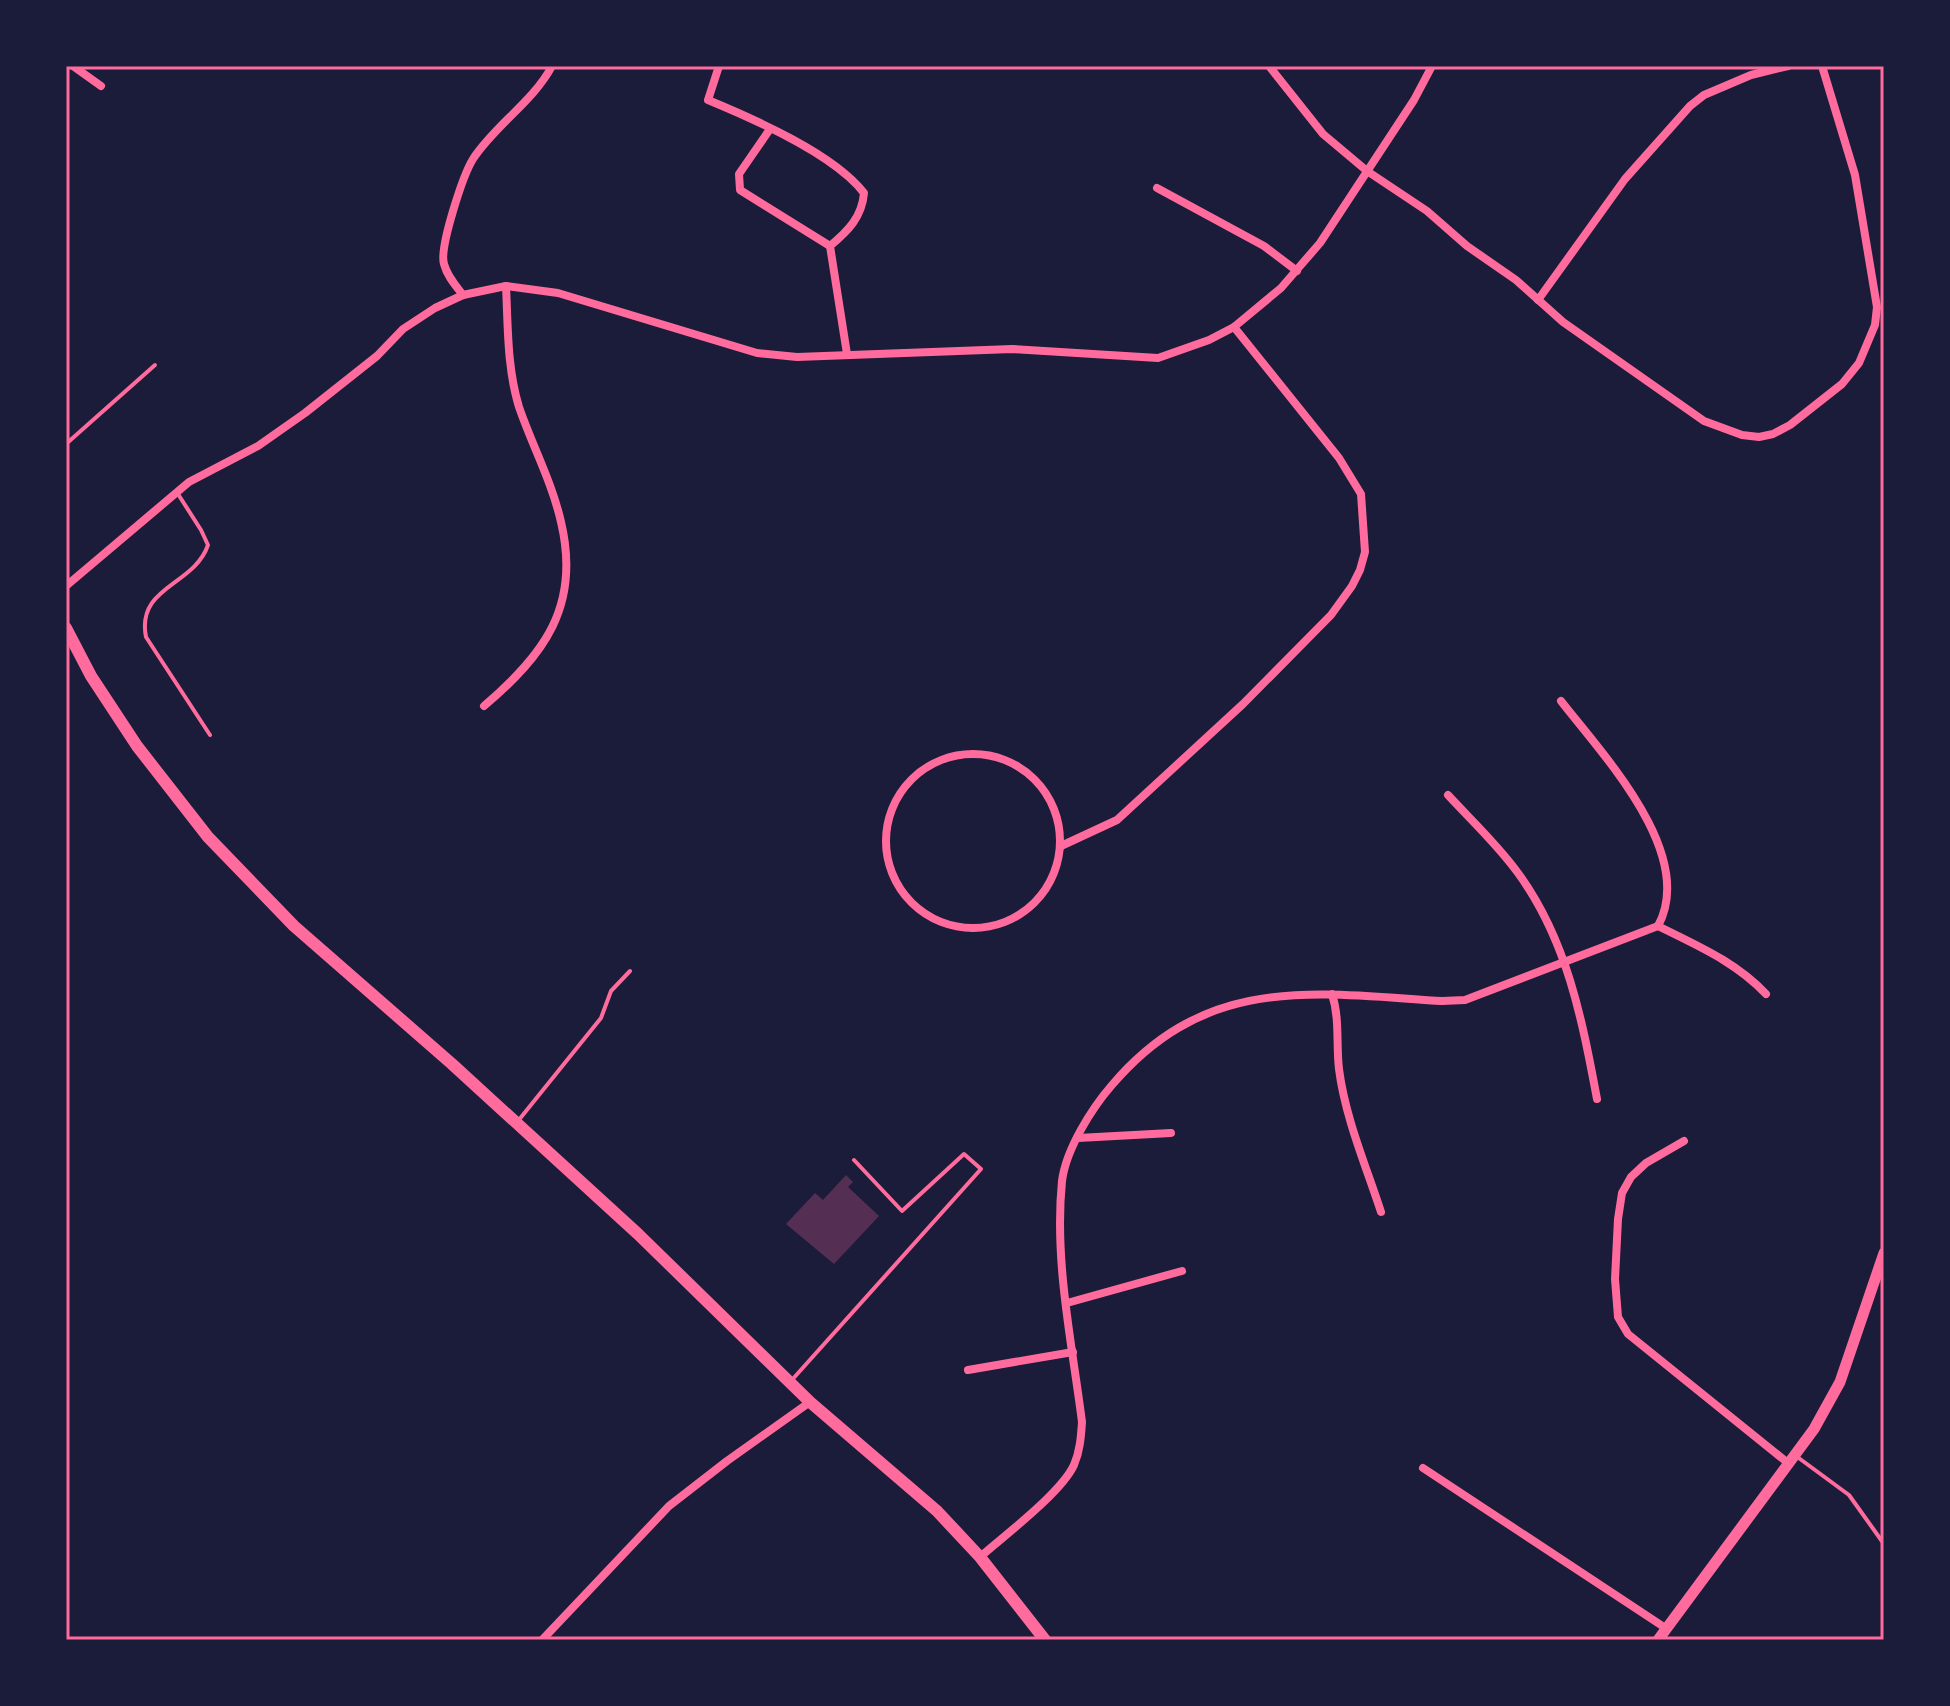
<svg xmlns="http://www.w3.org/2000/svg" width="1950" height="1706" viewBox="0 0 1950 1706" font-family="'Alegreya Sans',sans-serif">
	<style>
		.building { fill: #542f53 }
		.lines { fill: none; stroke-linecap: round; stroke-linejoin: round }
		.service { stroke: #ff6b9d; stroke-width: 4 }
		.minor { stroke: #ff6b9d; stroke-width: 8 }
		.tertiary { stroke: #ff6b9d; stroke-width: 11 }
		.secondary { stroke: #ff6b9d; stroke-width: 12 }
		.neatline { fill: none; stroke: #ff6b9d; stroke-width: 3 }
	</style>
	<rect width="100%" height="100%" fill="#1b1b3a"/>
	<polygon class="building" points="846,1175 853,1182 848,1187 879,1216 834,1264 786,1224 815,1193 823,1200"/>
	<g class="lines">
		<g class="service">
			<polyline points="66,444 155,365"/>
			<path d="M178,494L201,530L208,545C194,586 136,586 146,637L210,735"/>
			<polyline points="518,1121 601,1018 611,991 630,971"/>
			<polyline points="791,1381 981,1169 964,1154 902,1211 854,1160"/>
			<polyline points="1796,1456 1849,1495 1884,1544"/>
		</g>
		<g class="minor">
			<polyline points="73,66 101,86"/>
			<path d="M719,66L708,100C754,119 834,154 864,193C862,217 848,231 830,246L847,354"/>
			<polyline points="1269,66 1323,134 1367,171 1427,211 1467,246 1516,280 1563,322 1704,421 1742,435 1759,437 1773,434 1790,425 1842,384 1859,363 1875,325 1877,307 1855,175 1822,66"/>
			<polyline points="770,129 739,174 740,190 830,246"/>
			<polyline points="1157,188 1264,246 1297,271"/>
			<path d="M463,295C456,286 447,276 444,264C439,248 463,175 473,159C495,125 533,102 552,66"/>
			<polyline points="1538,300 1625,179 1690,106 1704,95 1751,75 1788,66"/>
			<polyline points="66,586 189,482 258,446 305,413 377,356 403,329 435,308 463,295 506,286 558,293 757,353 797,357 1012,349 1158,358 1209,340 1234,327 1281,288 1320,243 1414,100 1432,66"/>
			<path d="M1561,701C1603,755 1697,854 1658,926"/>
			<path d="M484,706C544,655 581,606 561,522C552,482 532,445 519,407C507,368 508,326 506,286"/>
			<circle cx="973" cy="841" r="87"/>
			<path d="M1448,795C1471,820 1498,845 1518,873C1567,940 1582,1019 1597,1099"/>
			<polyline points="1061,846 1117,820 1243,704 1331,615 1352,586 1360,570 1365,552 1361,494 1339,458 1234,327"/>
			<path d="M1658,926C1698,946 1736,962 1766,994"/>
			<path d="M1332,994C1340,1019 1336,1044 1339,1069C1345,1117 1366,1166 1381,1212"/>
			<polyline points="1078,1138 1171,1133"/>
			<polyline points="1684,1141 1646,1163 1631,1177 1622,1193 1618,1219 1615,1279 1618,1317 1628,1334 1788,1463"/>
			<polyline points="1067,1303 1182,1271"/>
			<polyline points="968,1370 1073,1352"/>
			<polyline points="1423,1468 1667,1629"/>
			<path d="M980,1557C1005,1535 1061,1493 1074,1465C1080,1451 1081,1437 1082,1422C1072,1343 1054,1261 1062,1181C1066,1149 1092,1108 1112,1085C1207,974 1312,993 1442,1001L1465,1000L1658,926"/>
			<polyline points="542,1640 669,1506 727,1461 810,1402"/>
		</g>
		<polyline class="tertiary" points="1658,1640 1814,1429 1840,1382 1884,1253"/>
		<polyline class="secondary" points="66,628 91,676 137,746 208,837 294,926 452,1064 638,1234 810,1402 937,1511 980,1557 1045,1640"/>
	</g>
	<rect width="1950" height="1706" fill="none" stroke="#1b1b3a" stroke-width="136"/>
	<rect x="68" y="68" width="1814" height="1570" class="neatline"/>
</svg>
